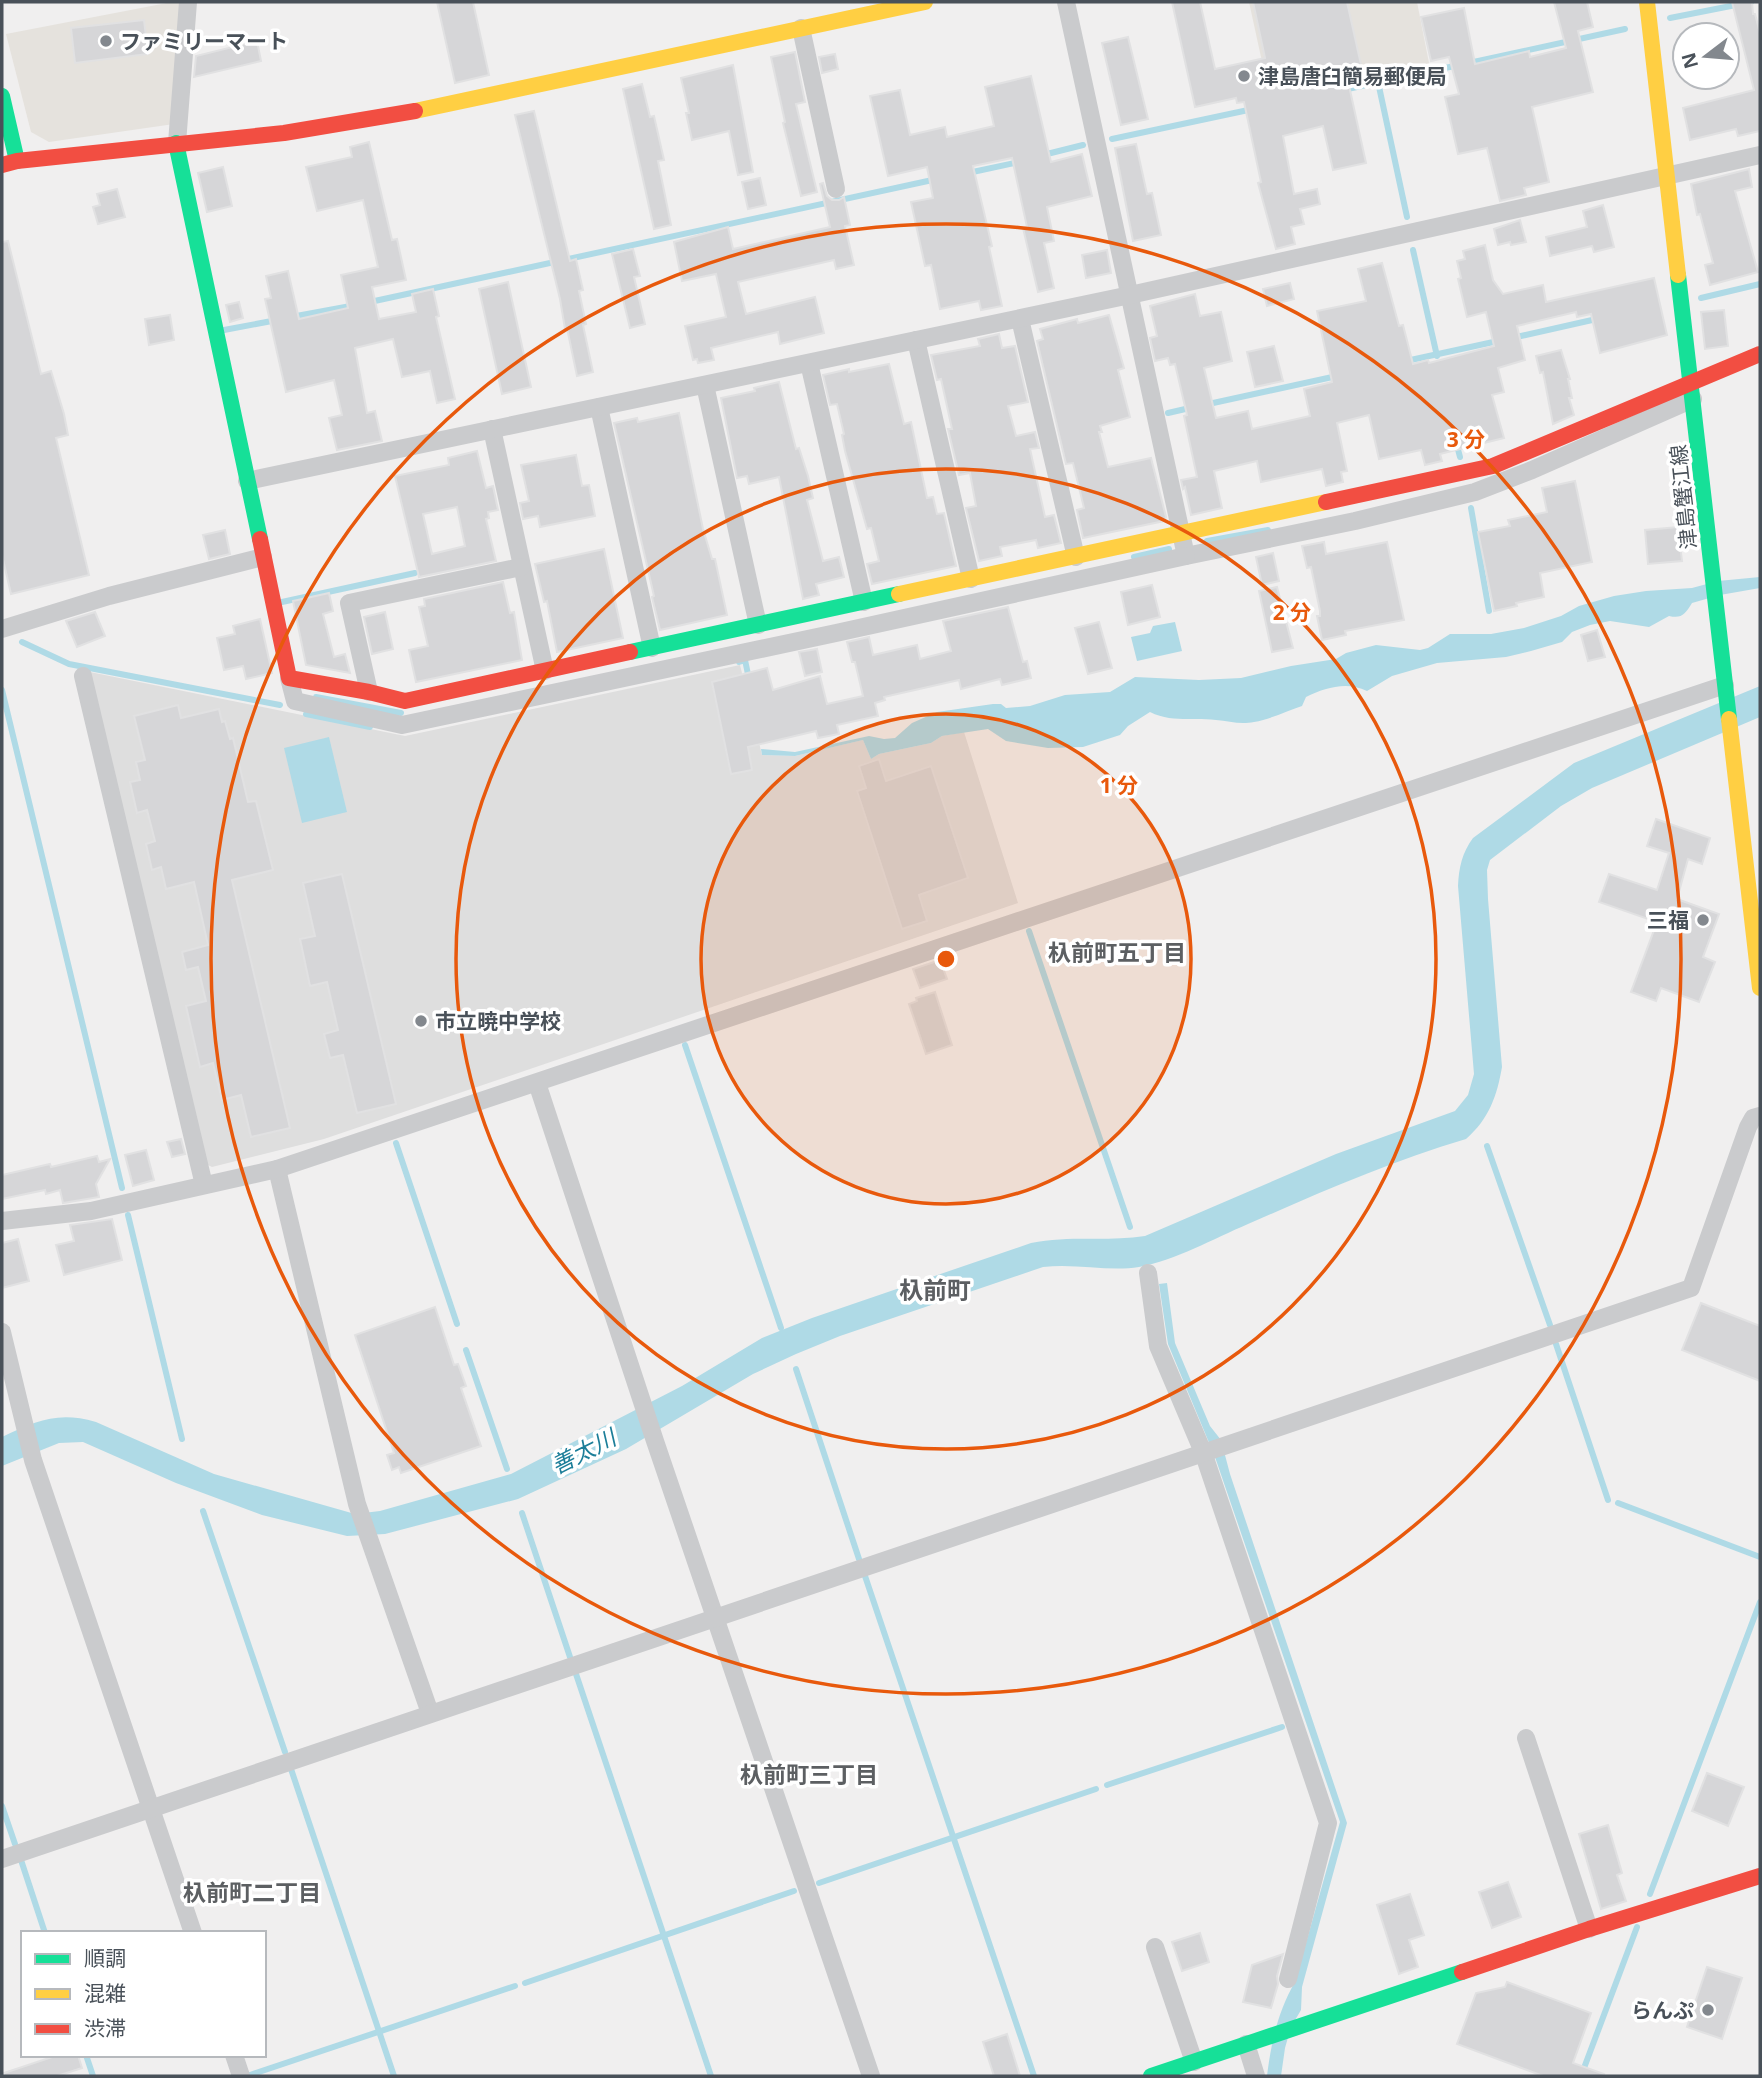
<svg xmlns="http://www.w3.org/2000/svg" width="1762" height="2078" viewBox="0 0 1762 2078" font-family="'Open Sans','Noto Sans JP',sans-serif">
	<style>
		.commercial { fill: #e5e2dd }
		.education { fill: #dedede }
		.water { fill: #afdae6 }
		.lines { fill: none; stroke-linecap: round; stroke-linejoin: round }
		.stream { stroke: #afdae6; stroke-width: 6 }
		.building { fill: #d6d6d8; stroke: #e1e1e2; stroke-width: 2; fill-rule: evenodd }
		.street { stroke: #cacbcd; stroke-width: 18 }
		.fast { stroke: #16e098; stroke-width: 16 }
		.slow { stroke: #ffcf43; stroke-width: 16 }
		.jam { stroke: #f24e42; stroke-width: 16 }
		.ring { fill: none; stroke: #e8590c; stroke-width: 3.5 }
		.poi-dot { fill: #83888e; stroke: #fff; stroke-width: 2.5 }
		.labels { text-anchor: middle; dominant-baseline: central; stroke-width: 7; stroke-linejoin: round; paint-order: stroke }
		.poi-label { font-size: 21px; font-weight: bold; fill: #495159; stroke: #fff; text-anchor: start }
		.street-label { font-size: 21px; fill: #495159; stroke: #fff }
		.neighbourhood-label { font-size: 23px; font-weight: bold; fill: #5c5f62; stroke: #fff }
		.water-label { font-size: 23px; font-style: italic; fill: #1c7e99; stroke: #fff }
		.quarter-label { font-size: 24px; font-weight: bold; fill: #5c5f62; stroke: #fff }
		.centre { fill: #e8590c; stroke: #fff; stroke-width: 3.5 }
		.ring-label { font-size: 21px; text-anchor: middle; font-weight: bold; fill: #e8590c; stroke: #fff; stroke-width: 7; stroke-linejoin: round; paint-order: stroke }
	</style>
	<rect width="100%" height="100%" fill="#f0efef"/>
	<g class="commercial">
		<polygon points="172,2 182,2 174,124 49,142 31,132 6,34"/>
		<polygon points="1249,2 1417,2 1430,68 1271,103"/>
	</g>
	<polygon class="education" points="740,665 762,755 795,756 863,740 871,759 879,754 931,743 942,736 964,732 1018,903 324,1139 212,1167 204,1163 85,671 405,736"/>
	<g class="water">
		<path d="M1760,577V588L1720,595L1692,603C1685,614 1682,619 1669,616L1649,627L1610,621L1590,625L1572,632L1562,642L1531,651L1506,657L1437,663L1392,676L1367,691C1346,681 1325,688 1306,697L1302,706C1287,711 1271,719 1254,722C1240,725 1229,721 1216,720C1192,717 1172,723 1150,712L1128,726L1120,735L1083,747L1048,748L1006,741L988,729L942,736L931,743L879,754L871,759L863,740L795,756L762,755L761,749L795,752L869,736L884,739L895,738L912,723L937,712L993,704H1001L1006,708L1030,706L1065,695L1110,692L1135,677L1199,680L1241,678L1291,666L1336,659L1346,653L1376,645L1420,650L1428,648L1450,634H1491L1524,628L1561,616L1579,606L1614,596L1646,591L1692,588L1718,581Z"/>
		<polygon points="1175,622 1182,651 1137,661 1131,637 1150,633 1153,626"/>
		<path d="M1760,686V717L1592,788L1561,806L1490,860L1487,870L1488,899L1502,1067C1497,1096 1489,1119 1466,1139C1391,1161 1319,1193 1248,1224C1213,1239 1176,1260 1139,1267C1109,1272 1076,1263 1043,1267L840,1336L796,1354L753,1374L626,1449L518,1499L385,1534L347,1536L262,1515L176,1483L83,1442L59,1443L2,1466V1437C37,1421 57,1411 96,1422L214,1474L355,1514L380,1511L511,1474L682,1386L762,1338L812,1318L1031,1243C1069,1235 1107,1242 1145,1236L1336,1154L1455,1111L1468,1095L1474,1074L1458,886C1459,867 1462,853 1473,838L1574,763Z"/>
		<polygon points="329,737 347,812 302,823 284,748"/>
		<path d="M1167,1283L1175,1343L1210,1426L1221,1440L1230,1474L1347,1823L1302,1987L1301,2010L1291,2027L1285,2048L1281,2076H1267C1271,2043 1278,2011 1295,1982L1340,1822L1215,1457L1168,1344L1159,1284Z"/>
	</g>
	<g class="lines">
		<g class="stream">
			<polyline points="1670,18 1751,2"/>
			<polyline points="1469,63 1625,29"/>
			<polyline points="1378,82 1407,217"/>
			<polyline points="1343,90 1459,65"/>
			<polyline points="1112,139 1253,109"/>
			<polyline points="1043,155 1083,145"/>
			<polyline points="968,173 1019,162"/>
			<polyline points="1413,250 1437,356"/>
			<polyline points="1701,298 1760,284"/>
			<polyline points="370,302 937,179"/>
			<polyline points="291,317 356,305"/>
			<polyline points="224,330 277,320"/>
			<polyline points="1512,338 1601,318"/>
			<polyline points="1406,361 1498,341"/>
			<polyline points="1204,405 1337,376"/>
			<polyline points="1168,413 1194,407"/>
			<polyline points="1456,442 1460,457"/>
			<polyline points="1471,508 1489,611"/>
			<polyline points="1207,541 1268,530"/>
			<polyline points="1134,557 1169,549"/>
			<polyline points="282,602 415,573"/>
			<polyline points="22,642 69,664 280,705"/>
			<polyline points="739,662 745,660 749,679"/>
			<polyline points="2,690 122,1188"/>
			<polyline points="316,697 401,713"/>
			<polyline points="306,714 370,727"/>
			<polyline points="1029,931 1130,1227"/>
			<polyline points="685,1045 781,1328"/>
			<polyline points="396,1143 457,1324"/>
			<polyline points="1487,1146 1550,1325"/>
			<polyline points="128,1215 182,1439"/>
			<polyline points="1556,1344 1608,1500"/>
			<polyline points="466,1350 507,1469"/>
			<polyline points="796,1369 859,1559"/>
			<polyline points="1618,1503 1760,1557"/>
			<polyline points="203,1511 285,1752"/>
			<polyline points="522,1513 570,1657"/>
			<polyline points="865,1576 1034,2076"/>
			<polyline points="576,1674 711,2076"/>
			<polyline points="291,1769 394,2076"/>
			<polyline points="1107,1785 1282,1727"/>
			<polyline points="2,1806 15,1844"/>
			<polyline points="21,1860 45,1933"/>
			<polyline points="819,1883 1096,1789"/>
			<polyline points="1650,1894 1760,1602"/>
			<polyline points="525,1983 794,1891"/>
			<polyline points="86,2055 93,2076"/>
			<polyline points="250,2075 515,1986"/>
			<polyline points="1581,2076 1637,1927"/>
		</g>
	</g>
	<g class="building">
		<polygon points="437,2 473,2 489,75 455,83"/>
		<polygon points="1172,2 1200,2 1215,69 1265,58 1253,2 1347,2 1364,78 1348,81 1366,163 1333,170 1323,126 1283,136 1294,194 1317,189 1320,204 1300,209 1304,224 1291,227 1295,244 1276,249 1258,183 1261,182 1244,102 1237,103 1236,98 1195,107"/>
		<polygon points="1554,2 1587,2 1593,27 1578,31 1593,92 1532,107 1549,182 1524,188 1526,195 1500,201 1487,148 1458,154 1445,97 1459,94 1449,57 1431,61 1421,17 1464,8 1475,64 1529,51 1530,57 1566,48"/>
		<polygon points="1732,2 1752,2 1753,14 1755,14 1760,33 1760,131 1738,136 1736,129 1690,140 1683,108 1754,90"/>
		<polygon points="144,20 148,54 75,63 71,28"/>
		<polygon points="1128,37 1148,119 1121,125 1102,43"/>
		<polygon points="257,41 261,61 194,77 196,56"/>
		<polygon points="795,52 805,102 796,104 817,192 801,196 783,123 785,122 771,57"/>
		<polygon points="835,54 838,69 822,73 819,57"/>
		<polygon points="733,65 753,172 738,175 729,131 692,140 686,113 689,113 681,78"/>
		<polygon points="1031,76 1051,162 1082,154 1092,196 1047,207 1054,241 1044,243 1054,288 1038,292 1023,228 1027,227 1012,158 973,166 992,246 989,247 1002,306 981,310 979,301 940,309 931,265 925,266 911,202 933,198 927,167 888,176 870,96 900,90 910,135 945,127 947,137 994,126 985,87"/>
		<polygon points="642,84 650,117 654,116 664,160 658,161 671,225 654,229 623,89"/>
		<polygon points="534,111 570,261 576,259 583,290 579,291 586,324 583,325 593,372 577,376 567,328 565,329 560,299 515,115"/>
		<polygon points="369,142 392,240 397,239 406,280 372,287 379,319 416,312 412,294 433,289 439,316 436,317 455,399 437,403 430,371 402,377 393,339 355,348 367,413 375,411 382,441 337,450 329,418 342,415 334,380 286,392 265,299 271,298 266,276 288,271 299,319 348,308 341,275 378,267 363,200 317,211 306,167 352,157 350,147"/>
		<polygon points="1136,144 1147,194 1152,193 1161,235 1133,241 1115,148"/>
		<polygon points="223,167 232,206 207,212 198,173"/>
		<polygon points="1749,169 1752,187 1735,191 1758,272 1710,285 1705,265 1713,263 1700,214 1697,215 1691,184"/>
		<polygon points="760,178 766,205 748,209 742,182"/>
		<polygon points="823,183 827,196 832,200 839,200 844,197 850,225 845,226 854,265 836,269 834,260 738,282 746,314 815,297 824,333 780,344 778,332 711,348 714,360 698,363 697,359 693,360 685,326 726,317 716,274 682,281 674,242 728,227 733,249 830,227 820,184"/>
		<polygon points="117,189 125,217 98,224 93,207 100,205 97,194"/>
		<polygon points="1603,205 1614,247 1594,252 1592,246 1550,256 1546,237 1587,227 1583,211"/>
		<polygon points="1520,220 1526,242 1511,245 1510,242 1498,245 1494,229"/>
		<polygon points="8,241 41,374 51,371 64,414 68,435 56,438 89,575 11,594 2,555 2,242"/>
		<polygon points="1485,245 1493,280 1503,294 1543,285 1546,302 1654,278 1667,335 1600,353 1591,314 1577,317 1576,312 1517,326 1525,360 1498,368 1504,392 1492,395 1504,438 1440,454 1442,461 1425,465 1421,450 1379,459 1369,415 1337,423 1347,471 1341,472 1343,482 1326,486 1322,469 1261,482 1257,461 1214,471 1222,508 1191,515 1185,487 1183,489 1181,480 1197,477 1184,416 1187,415 1175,364 1170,365 1168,358 1155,361 1150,338 1157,336 1150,306 1195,294 1200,316 1221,312 1232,361 1204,368 1216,418 1248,411 1252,429 1310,416 1304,389 1332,382 1317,311 1366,301 1358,269 1382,263 1399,326 1403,325 1413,364 1428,360 1429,363 1494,346 1486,312 1467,317 1458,279 1461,278 1457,261 1465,259 1463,251"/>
		<polygon points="633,249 640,276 634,277 645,324 630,328 612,254"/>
		<polygon points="1107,250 1111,273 1086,278 1082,255"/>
		<polygon points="508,282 531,387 502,394 479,289"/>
		<polygon points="1290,283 1294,299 1267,306 1263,289"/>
		<polygon points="239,302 243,318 230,322 226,305"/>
		<polygon points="1724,310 1728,346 1705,349 1701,312"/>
		<polygon points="170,315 174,340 149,345 145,319"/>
		<polygon points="1109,315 1124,368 1118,370 1130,417 1100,426 1102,432 1099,432 1108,467 1151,458 1166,517 1164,521 1083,538 1077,510 1084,508 1073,463 1066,464 1037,341 1043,339 1040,329 1077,319 1078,323"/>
		<polygon points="999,334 1002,348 1015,346 1028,402 1008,406 1016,436 1035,432 1039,448 1030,449 1045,517 1054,515 1061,543 1038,548 1036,540 1000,547 1002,556 979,561 966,508 976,506 970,473 959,475 948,429 952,429 941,379 937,380 931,355 980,346 978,339"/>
		<polygon points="1274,346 1283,381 1255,387 1247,352"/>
		<polygon points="1561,350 1570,379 1568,379 1572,398 1569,398 1574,415 1553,424 1543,372 1540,373 1536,356"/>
		<polygon points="889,364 904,424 911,422 927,498 933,497 937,514 944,513 956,566 872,584 867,564 879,561 871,528 867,529 845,451 842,435 844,434 837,404 830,405 823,375 849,369 849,372"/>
		<polygon points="779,382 796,449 799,448 808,476 813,498 807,500 823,561 839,557 844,577 816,584 819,595 803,599 779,477 749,484 747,476 737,478 721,398 755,391 754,388"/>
		<polygon points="679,413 703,529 712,559 715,559 727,615 660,630 652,597 654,596 614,423 637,418 638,422"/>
		<path d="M477,451L486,488L493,486L498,510L488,512L489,518L486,519L496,561L419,577L395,476L449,465L448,458ZM457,507L465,546L432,554L423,514Z"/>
		<polygon points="576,455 582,486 589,485 595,516 540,527 538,516 523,519 520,503 529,501 521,465"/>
		<polygon points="1575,481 1592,562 1540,573 1544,597 1516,603 1517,606 1494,611 1478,532 1510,526 1508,520 1547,512 1542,488"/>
		<polygon points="1678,527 1682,561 1648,564 1645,530"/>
		<polygon points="225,530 230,554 209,559 203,535"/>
		<polygon points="1324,542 1326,554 1387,542 1404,620 1345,631 1346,635 1322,640 1317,616 1320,616 1320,611 1311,567 1307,568 1302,546"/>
		<polygon points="604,549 623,638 557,652 547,601 544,602 535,564"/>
		<polygon points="1273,553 1279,581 1262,585 1256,557"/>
		<polygon points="503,582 510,613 514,612 522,660 416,682 409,650 428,646 419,607 425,606 424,599"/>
		<polygon points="1152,585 1160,617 1128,625 1121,592"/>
		<polygon points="1277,587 1293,648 1272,652 1259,591"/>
		<polygon points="329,593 333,611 323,614 334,657 345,654 350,673 306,665 293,601"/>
		<polygon points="1008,607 1023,662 1027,661 1031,678 1002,685 1000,679 961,689 959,680 884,697 885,700 875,703 878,716 837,725 839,734 818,738 816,731 748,747 752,770 731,774 712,682 767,668 773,690 820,676 827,704 863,696 855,662 852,662 847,642 869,637 873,655 917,645 920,659 951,651 943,621"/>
		<polygon points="95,612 105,636 77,647 66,621"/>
		<polygon points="385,612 393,649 372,654 364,617"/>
		<polygon points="260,619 272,673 246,679 243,666 224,670 217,638 235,634 233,626"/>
		<polygon points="1099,622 1112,668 1088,674 1075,628"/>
		<polygon points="1597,630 1605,657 1588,661 1581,635"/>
		<polygon points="817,649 822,672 805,676 799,652"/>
		<polygon points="178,705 181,718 219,709 222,722 225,721 230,739 233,738 248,802 256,801 273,870 232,880 290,1128 251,1137 241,1095 222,1100 213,1063 200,1067 186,1006 206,1001 198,967 186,970 182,952 208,945 194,882 166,889 161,867 152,870 146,844 155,841 147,810 137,813 130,782 140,780 136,762 145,760 134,716"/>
		<polygon points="879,759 886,781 931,766 968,878 919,895 927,921 902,929 857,791 866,788 859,766"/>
		<polygon points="1656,819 1710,838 1702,864 1688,859 1677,899 1719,914 1703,957 1715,962 1699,1002 1661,988 1656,1001 1631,992 1657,922 1599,902 1609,874 1657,890 1669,853 1647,846"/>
		<polygon points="342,874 396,1104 357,1113 343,1055 330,1058 324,1034 338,1030 327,982 310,986 300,939 315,936 303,883"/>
		<polygon points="940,960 947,979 920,988 913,969"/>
		<polygon points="935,992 952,1045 926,1054 909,1004 917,1001 916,998"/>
		<polygon points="181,1139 185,1154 172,1157 167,1142"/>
		<polygon points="146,1150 154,1180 133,1186 125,1155"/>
		<polygon points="97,1156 99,1162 110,1159 96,1184 99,1197 63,1203 60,1190 46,1194 45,1190 2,1199 2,1175 50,1164 51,1167"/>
		<polygon points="112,1219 122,1260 64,1275 56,1245 74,1241 70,1225"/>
		<polygon points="18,1239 29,1281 2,1288 2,1243"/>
		<polygon points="1701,1303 1760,1326 1760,1381 1682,1350"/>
		<polygon points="435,1307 454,1365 458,1364 466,1386 461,1388 481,1446 401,1473 399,1467 392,1470 387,1455 394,1453 355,1335"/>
		<polygon points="1707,1773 1744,1787 1728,1826 1692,1811"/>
		<polygon points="1608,1825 1622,1873 1617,1875 1626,1901 1601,1909 1579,1834"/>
		<polygon points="1508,1882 1521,1917 1492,1928 1479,1892"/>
		<polygon points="1410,1894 1424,1935 1409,1940 1418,1967 1399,1974 1377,1905"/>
		<polygon points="1200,1933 1209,1962 1182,1971 1172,1942"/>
		<polygon points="1283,1954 1277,1976 1278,1984 1271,2008 1243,2002 1252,1965"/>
		<polygon points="1707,1967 1742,1978 1722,2039 1687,2027"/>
		<polygon points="1507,1982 1591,2013 1573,2063 1604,2074 1603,2076 1543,2076 1457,2044 1476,1993 1505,1987"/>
		<polygon points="1007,2034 1020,2076 994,2076 983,2042"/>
		<polygon points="58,2055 78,2055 82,2068 57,2076 4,2076 4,2073"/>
	</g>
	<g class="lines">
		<g class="street">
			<polyline points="1066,2 1186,556 1355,521 1475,492 1532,470 1693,399"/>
			<polyline points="801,28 836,189"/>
			<polyline points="177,143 188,2"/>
			<polyline points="1020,319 1076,557"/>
			<polyline points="916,340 971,579"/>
			<polyline points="809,363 864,602"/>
			<polyline points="705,385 758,625"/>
			<polyline points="599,407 652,648"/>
			<polyline points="492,429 545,671"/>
			<polyline points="247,481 1130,295 1760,155"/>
			<polyline points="2,629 109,596 263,557"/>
			<polyline points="83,676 204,1185"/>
			<polyline points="289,678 295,701 402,725 836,633 1186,556"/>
			<polyline points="369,692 349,603 521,567"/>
			<polyline points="537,1083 655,1441 871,2076"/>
			<polyline points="277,1169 357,1504 430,1713"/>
			<polyline points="2,1221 91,1211 277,1169 1725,685"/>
			<polyline points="1148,1273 1158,1346 1203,1452 1328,1823 1288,1979"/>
			<polyline points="2,1332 33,1460 193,1933"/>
			<polyline points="1526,1738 1589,1929"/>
			<polyline points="2,1859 1691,1288 1748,1127 1753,1118 1760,1116"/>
			<polyline points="1155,1947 1194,2062"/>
			<polyline points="1246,2044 1256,2076"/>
			<polyline points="234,2055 241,2076"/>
		</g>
		<g class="fast">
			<polyline points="2,96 17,161"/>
			<polyline points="176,143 260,539"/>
			<polyline points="1678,275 1729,719"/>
			<polyline points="630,652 899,594"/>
			<polyline points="1151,2076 1462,1972"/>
		</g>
		<g class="slow">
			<polyline points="1647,2 1678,275"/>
			<polyline points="415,111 925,2"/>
			<polyline points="899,594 1326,502"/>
			<polyline points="1729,719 1760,988"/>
		</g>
		<g class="jam">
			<polyline points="2,165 17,161 284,133 415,111"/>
			<polyline points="1326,502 1493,466 1760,354"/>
			<polyline points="260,539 289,678 369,692 405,701 630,652"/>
			<polyline points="1462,1972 1589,1929 1760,1876"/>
		</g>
	</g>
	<circle cx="946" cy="959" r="245" fill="#e8590c" fill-opacity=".12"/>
	<g class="ring">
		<circle cx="946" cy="959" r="245"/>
		<circle cx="946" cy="959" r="490"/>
		<circle cx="946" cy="959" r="735"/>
	</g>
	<g class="poi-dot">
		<circle cx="106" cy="41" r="7"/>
		<circle cx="1244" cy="76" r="7"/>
		<circle cx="1703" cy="920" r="7"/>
		<circle cx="421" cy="1021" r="7"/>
		<circle cx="1708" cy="2010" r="7"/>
	</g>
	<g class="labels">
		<g class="poi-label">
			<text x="120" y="41">ファミリーマート</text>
			<text x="1258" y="76">津島唐臼簡易郵便局</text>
			<text x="1689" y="920" text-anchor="end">三福</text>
			<text x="435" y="1021">市立暁中学校</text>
			<text x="1694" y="2010" text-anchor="end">らんぷ</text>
		</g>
		<g class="street-label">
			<text transform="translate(1683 497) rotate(-96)">津島蟹江線</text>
		</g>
		<g class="neighbourhood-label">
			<text x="1117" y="952">杁前町五丁目</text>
			<text x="809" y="1774">杁前町三丁目</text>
			<text x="252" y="1892">杁前町二丁目</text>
		</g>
		<g class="water-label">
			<text transform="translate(583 1451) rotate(-27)">善太川</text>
		</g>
		<g class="quarter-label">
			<text x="935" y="1289">杁前町</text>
		</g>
	</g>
	<circle cx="946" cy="959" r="10" class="centre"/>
	<g class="ring-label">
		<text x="1466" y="447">3 分</text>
		<text x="1292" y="620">2 分</text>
		<text x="1119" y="793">1 分</text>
	</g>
	<rect width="1762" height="2078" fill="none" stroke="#495159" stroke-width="7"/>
	<rect x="21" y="1931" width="245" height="126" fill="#ffffff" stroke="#b6b9bd" stroke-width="2"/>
	<rect x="35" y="1954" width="35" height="10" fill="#16e098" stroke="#b6b9bd" stroke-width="2"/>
	<text x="84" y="1966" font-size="21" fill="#495159">順調</text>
	<rect x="35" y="1989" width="35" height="10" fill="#ffcf43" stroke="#b6b9bd" stroke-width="2"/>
	<text x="84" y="2001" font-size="21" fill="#495159">混雑</text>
	<rect x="35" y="2024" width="35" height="10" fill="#f24e42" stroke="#b6b9bd" stroke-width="2"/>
	<text x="84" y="2036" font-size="21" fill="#495159">渋滞</text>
	<g transform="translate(1706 56) rotate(254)"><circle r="33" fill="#ffffff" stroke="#b6b9bd" stroke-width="2"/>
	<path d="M0-5L12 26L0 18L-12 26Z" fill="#83888e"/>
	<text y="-10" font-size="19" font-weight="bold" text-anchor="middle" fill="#495159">N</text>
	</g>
</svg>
